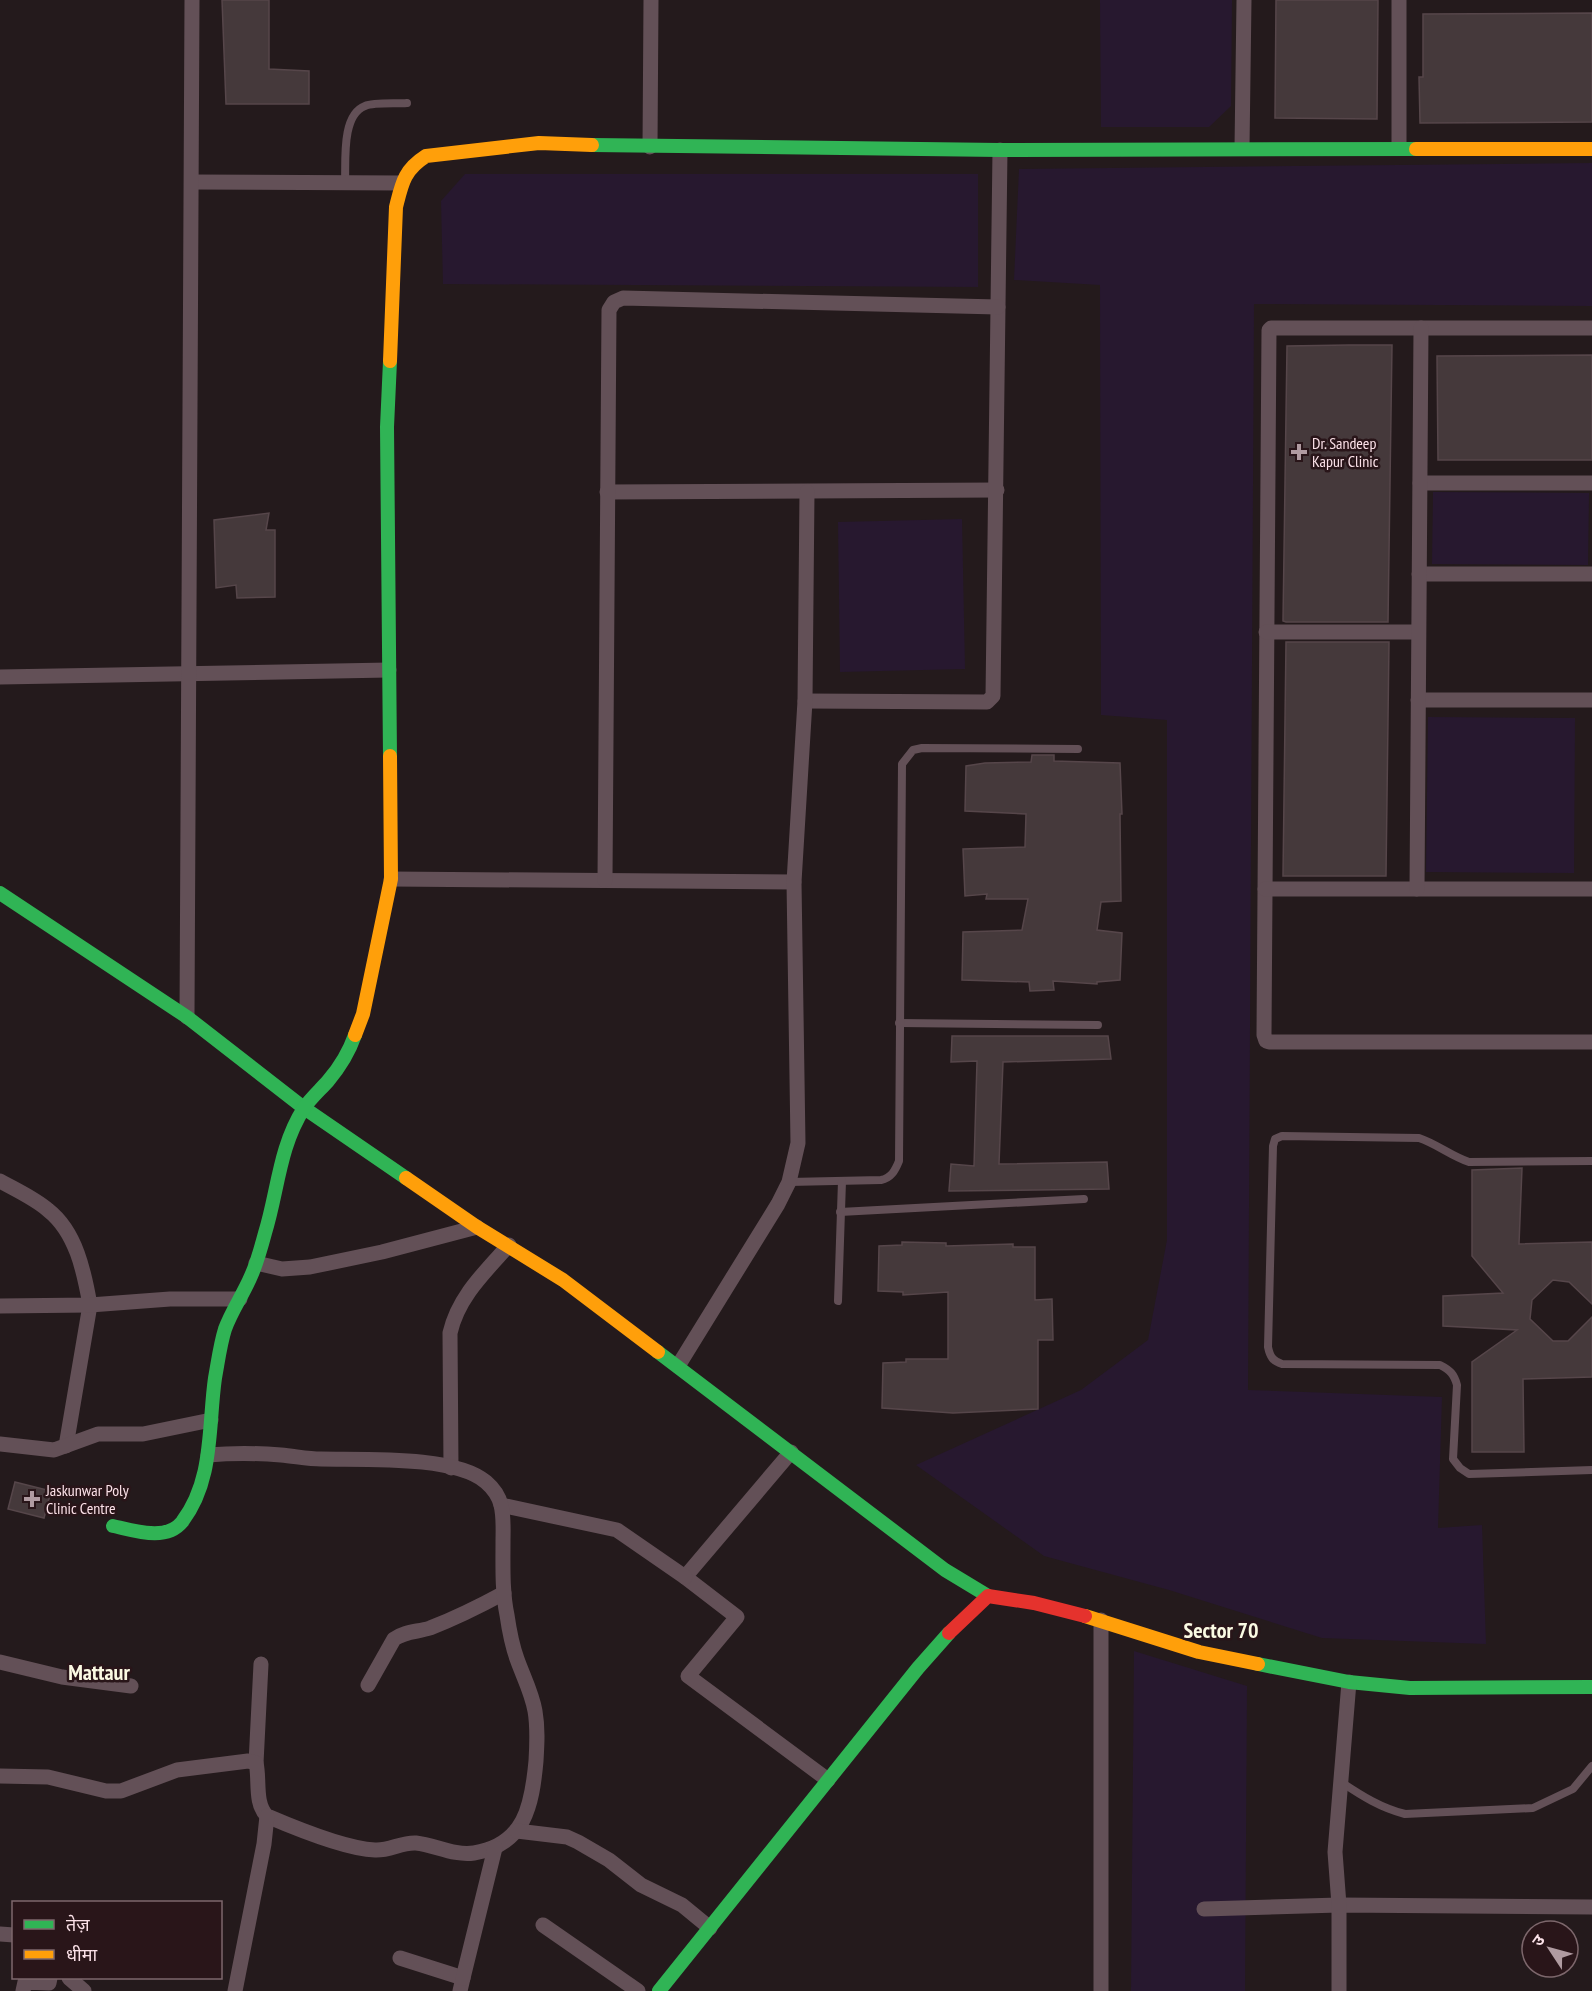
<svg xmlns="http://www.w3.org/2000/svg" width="1592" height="1991" viewBox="0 0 1592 1991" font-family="'PT Sans Narrow','Noto Sans Devanagari',sans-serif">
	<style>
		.green { fill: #27182f }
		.building { fill: #45393b; stroke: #56464a; stroke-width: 1.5 }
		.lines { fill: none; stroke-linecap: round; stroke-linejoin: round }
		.lane { stroke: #635057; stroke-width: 8 }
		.street { stroke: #635057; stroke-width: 15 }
		.fast { stroke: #30b455; stroke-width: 14 }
		.slow { stroke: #ff9f0a; stroke-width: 14 }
		.jam { stroke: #e5322d; stroke-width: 14 }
		.poi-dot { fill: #b09ba1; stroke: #291519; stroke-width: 2 }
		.labels { text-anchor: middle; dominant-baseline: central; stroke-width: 5; stroke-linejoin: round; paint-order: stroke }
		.poi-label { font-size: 16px; fill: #fbe1e8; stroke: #291519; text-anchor: start }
		.district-label { font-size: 22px; font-weight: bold; fill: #fbfae3; stroke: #291519 }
	</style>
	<rect width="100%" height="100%" fill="#241a1c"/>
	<g class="green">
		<polygon points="1100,0 1232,0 1231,106 1209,127 1101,127"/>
		<polygon points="1592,163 1592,306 1254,304 1248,1390 1442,1397 1438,1528 1482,1525 1486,1644 1322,1638 1169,1590 1044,1556 916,1465 1081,1390 1148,1340 1167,1240 1167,720 1101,715 1100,285 1014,280 1019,169"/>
		<polygon points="465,174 978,174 978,287 443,284 441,201"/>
		<polygon points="1433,492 1589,493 1588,565 1432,564"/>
		<polygon points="962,519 965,669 840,672 838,522"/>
		<polygon points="1428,717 1575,718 1574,873 1426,872"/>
		<polygon points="1134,1651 1247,1686 1245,1991 1131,1991"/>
	</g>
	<g class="building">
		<polygon points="222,0 269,0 269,69 309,71 309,104 226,104"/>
		<polygon points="1276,0 1378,0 1377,119 1275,118"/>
		<polygon points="1592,13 1592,122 1420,123 1419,77 1423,77 1423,14"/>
		<polygon points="1349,345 1392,345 1388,622 1286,622 1283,621 1287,346"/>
		<polygon points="1592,355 1592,460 1438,460 1437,356"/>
		<polygon points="269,513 266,530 275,530 275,597 237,598 236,585 216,588 214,520"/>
		<polygon points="1286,642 1389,642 1386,876 1283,876"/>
		<polygon points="1032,755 1054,755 1054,761 1120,763 1122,814 1120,814 1121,901 1101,902 1097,930 1122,933 1120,980 1097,982 1097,984 1053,981 1054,990 1030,991 1029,982 962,980 963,932 1022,930 1028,899 986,899 987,894 965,896 963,849 1025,847 1026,814 965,811 966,766 985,763 1031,762"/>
		<polygon points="952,1036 1108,1036 1111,1059 1003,1062 999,1164 1107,1162 1109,1189 949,1191 951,1164 974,1166 977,1061 951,1062"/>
		<polygon points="1522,1168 1519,1244 1592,1242 1592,1304 1569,1282 1553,1280 1532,1300 1530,1319 1553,1341 1568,1341 1592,1317 1592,1377 1523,1379 1524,1452 1472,1452 1472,1362 1517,1330 1443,1326 1443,1296 1503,1293 1472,1256 1472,1170"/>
		<polygon points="902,1242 946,1243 946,1246 1013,1244 1013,1247 1035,1247 1035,1300 1052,1299 1053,1340 1038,1340 1038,1409 953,1413 882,1408 883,1363 906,1362 906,1359 948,1359 948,1292 903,1295 903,1292 878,1291 879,1246 902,1245"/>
		<polygon points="15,1482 51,1491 44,1518 8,1509"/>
	</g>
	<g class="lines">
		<g class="lane">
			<path d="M345,183C346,162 341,115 365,106C374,102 396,104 407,103"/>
			<polyline points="899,1023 1098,1025"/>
			<path d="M1592,1161L1469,1162C1451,1156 1437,1144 1419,1138L1282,1136L1275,1139L1273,1146L1268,1347C1270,1357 1273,1361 1282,1364L1440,1365C1450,1370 1454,1374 1457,1385L1453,1459L1460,1468L1469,1474L1592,1470"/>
			<path d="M789,1182L881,1180C891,1178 895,1171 899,1161L902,764L913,750L922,748L1078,749"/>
			<polyline points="840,1212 1084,1199"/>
			<polyline points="838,1301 842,1181"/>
			<path d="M1341,1782C1362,1796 1381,1808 1405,1814L1533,1808L1573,1789L1592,1766"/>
		</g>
		<g class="street">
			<polyline points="1399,0 1399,148"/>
			<polyline points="650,147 651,0"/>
			<polyline points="1242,148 1244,0"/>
			<polyline points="192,182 402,183"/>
			<polyline points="1592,328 1271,328 1269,330 1264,1035 1266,1041 1269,1042 1592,1042"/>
			<polyline points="1420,483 1592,483"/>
			<polyline points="607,492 997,490"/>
			<polyline points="1419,574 1592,574"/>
			<polyline points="1266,632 1418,632"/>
			<polyline points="0,677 389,670"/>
			<polyline points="1418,700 1592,700"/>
			<polyline points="805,701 987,702 993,696 1000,150"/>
			<polyline points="391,879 794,882"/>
			<polyline points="605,880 609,310 614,302 623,298 998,307"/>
			<polyline points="1265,889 1592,889"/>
			<polyline points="1417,889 1421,328"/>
			<polyline points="187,1017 192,0"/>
			<path d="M0,1181C16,1190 34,1198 48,1210C76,1232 84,1271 90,1305L66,1446"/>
			<polyline points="256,1263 282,1269 310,1267 382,1252 477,1227"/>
			<polyline points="0,1306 90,1305 170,1299 240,1299"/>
			<polyline points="678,1366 778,1204 789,1182 798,1143 794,882 805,701 807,492"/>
			<polyline points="0,1444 54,1450 98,1434 143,1434 211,1420"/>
			<polyline points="791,1452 685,1577 737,1617 688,1676 828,1780"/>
			<path d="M451,1468L450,1333C458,1297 485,1272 509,1245"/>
			<polyline points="501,1505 617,1530 685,1577"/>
			<polyline points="1101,1620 1101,1991"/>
			<polyline points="0,1662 62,1677 131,1686"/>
			<path d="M368,1685L394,1639C405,1631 418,1632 430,1628C456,1618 480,1606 504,1593"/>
			<polyline points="256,1763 261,1664"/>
			<path d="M0,1776L48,1777L106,1791H121L177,1770L248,1761L256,1763C260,1779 254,1803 267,1816C295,1828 346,1849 375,1850C389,1851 402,1842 416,1843C435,1845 454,1856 474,1853C525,1845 532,1805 536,1761C537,1744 538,1728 535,1711C532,1693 523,1676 517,1659C512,1645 509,1629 507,1615C502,1591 503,1566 503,1542C503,1530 504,1517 501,1505C499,1497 493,1488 486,1482C455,1455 362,1460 321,1459C308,1459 294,1456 281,1455C256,1453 232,1453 208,1455"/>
			<polyline points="517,1831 567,1837 578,1842 609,1860 641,1885 682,1905 710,1928"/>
			<polyline points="1204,1909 1339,1905 1592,1907"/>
			<polyline points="543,1925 638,1991"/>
			<polyline points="0,1934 14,1935"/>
			<polyline points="400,1958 463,1978 460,1991"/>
			<polyline points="69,1978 84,1991"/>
			<polyline points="463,1978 495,1848"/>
			<polyline points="23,1991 25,1982 49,1983 50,1978"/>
			<polyline points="235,1991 264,1844 267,1816"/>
			<polyline points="1339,1991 1339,1905 1335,1852 1349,1682"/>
		</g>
		<g class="fast">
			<polyline points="592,145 1000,150 1416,149"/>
			<polyline points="390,361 387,427 390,756"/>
			<polyline points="0,893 187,1017 304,1108 406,1178"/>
			<polyline points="658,1352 945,1570 988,1596"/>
			<path d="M113,1526C133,1530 166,1542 182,1522C214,1480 208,1427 215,1378C218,1362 220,1345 225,1329C232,1310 243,1295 251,1276C257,1263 261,1248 265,1233C278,1191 279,1147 304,1108C310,1099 320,1090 328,1081C340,1067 349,1052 355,1035"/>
			<polyline points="1258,1664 1349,1682 1410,1688 1592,1687"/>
			<polyline points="659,1991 918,1668 949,1633"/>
		</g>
		<g class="slow">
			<polyline points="1416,149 1592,149"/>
			<path d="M390,361L396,207C402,183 404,170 426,156L539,143L592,145"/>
			<polyline points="355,1035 363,1014 391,879 390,756"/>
			<polyline points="406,1178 477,1227 563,1280 658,1352"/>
			<polyline points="1085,1616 1199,1652 1258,1664"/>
		</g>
		<polyline class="jam" points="949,1633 988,1596 1034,1603 1085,1616"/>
	</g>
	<g class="poi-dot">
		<path d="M1296 443h6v6h6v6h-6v6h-6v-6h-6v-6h6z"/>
		<path d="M29 1490h6v6h6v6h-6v6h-6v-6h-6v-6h6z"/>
	</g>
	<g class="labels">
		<g class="poi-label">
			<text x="1312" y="443">Dr. Sandeep<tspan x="1312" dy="18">Kapur Clinic</tspan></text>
			<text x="46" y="1490">Jaskunwar Poly<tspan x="46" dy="18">Clinic Centre</tspan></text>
		</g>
		<g class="district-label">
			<text x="1221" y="1630">Sector 70</text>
			<text x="99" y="1672">Mattaur</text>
		</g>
	</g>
	<rect x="12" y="1901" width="210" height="78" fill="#291519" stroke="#7d676c" stroke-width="1.5"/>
	<rect x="24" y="1920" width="30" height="9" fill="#30b455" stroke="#7d676c" stroke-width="1.5"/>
	<text x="66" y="1931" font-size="18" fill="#fbe1e8">तेज़</text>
	<rect x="24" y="1950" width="30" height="9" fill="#ff9f0a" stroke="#7d676c" stroke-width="1.5"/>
	<text x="66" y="1961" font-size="18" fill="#fbe1e8">धीमा</text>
	<g transform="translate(1550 1949) rotate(306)"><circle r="28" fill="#291519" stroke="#7d676c" stroke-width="1.5"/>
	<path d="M0-4.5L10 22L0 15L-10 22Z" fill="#b09ba1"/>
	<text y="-9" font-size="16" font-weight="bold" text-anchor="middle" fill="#fbe1e8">उ</text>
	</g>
</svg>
